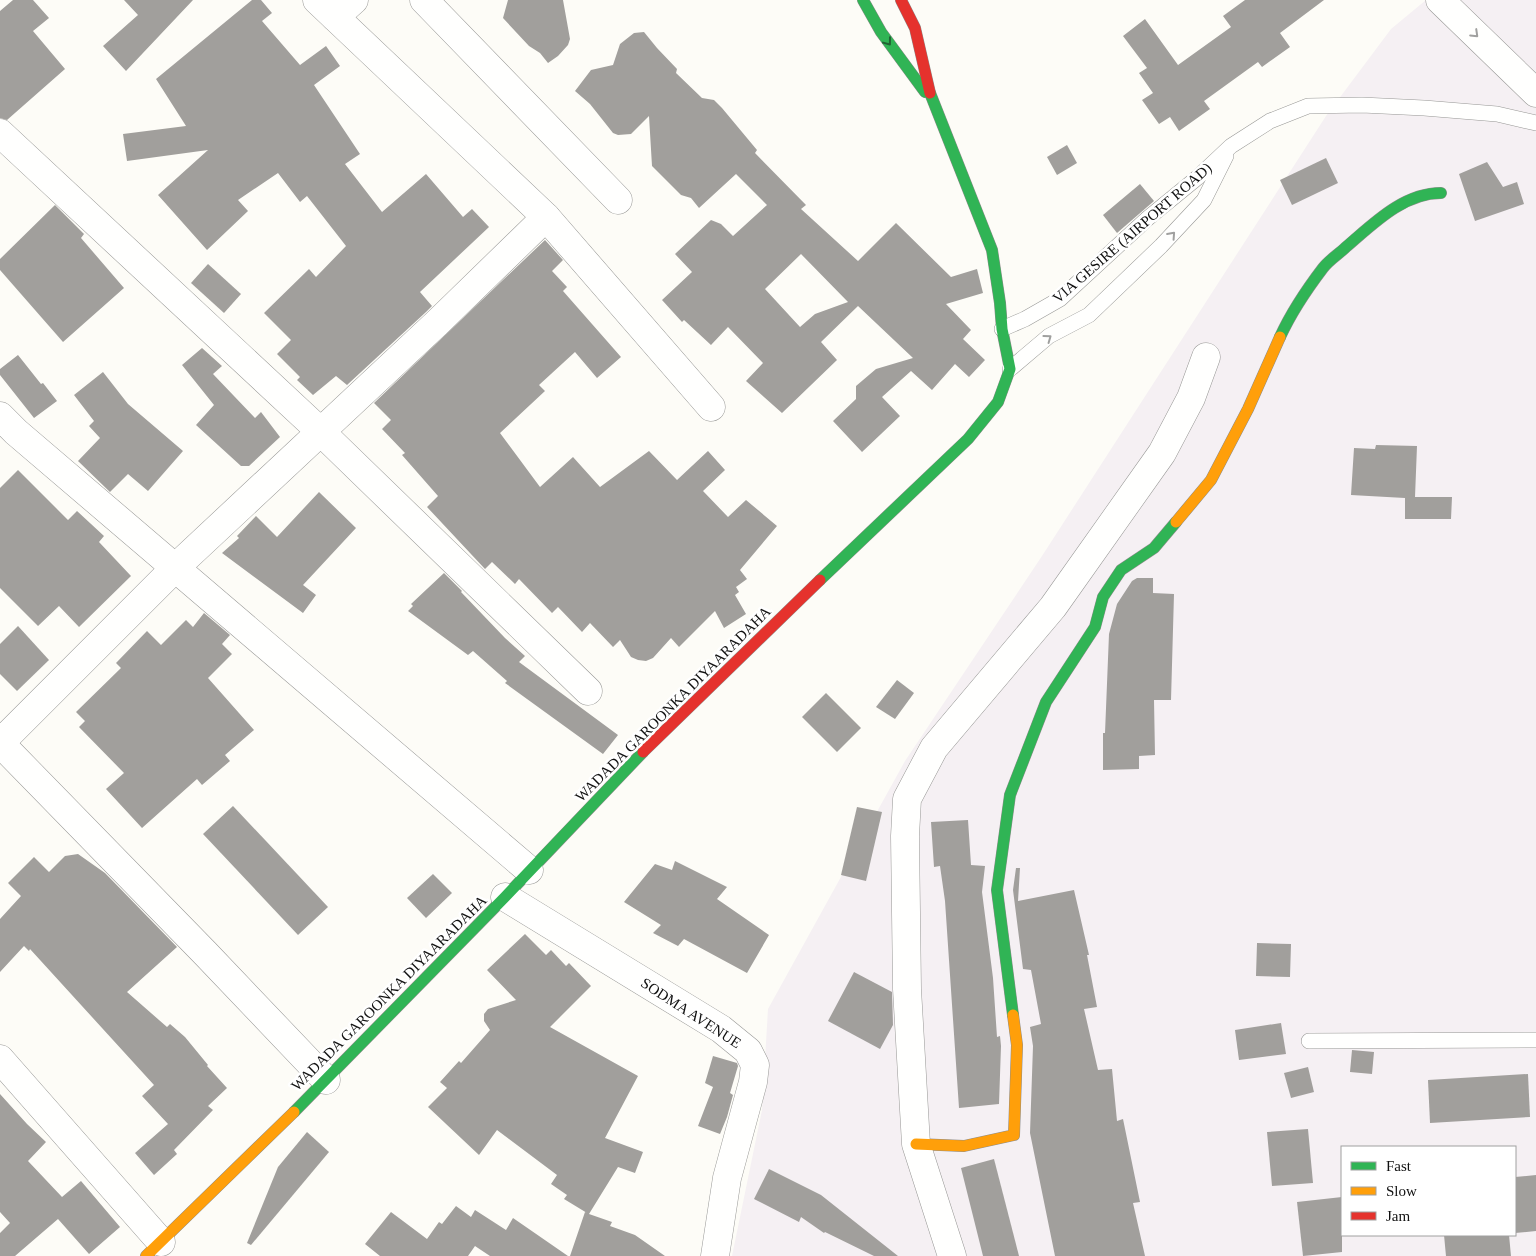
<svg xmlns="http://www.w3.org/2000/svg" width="1536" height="1256" viewBox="0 0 1536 1256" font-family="'Times New Roman',serif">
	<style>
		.industrial { fill: #f5f0f3; fill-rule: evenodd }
		.building { fill: #a19f9c; fill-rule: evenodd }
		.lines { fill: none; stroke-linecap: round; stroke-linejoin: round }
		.lane-casing { stroke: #979795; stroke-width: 16 }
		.street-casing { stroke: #979795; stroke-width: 29 }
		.fast-casing { stroke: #8e8d8b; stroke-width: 12 }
		.slow-casing { stroke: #8e8d8b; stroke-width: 12 }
		.jam-casing { stroke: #8e8d8b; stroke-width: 12 }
		.lane { stroke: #fffffe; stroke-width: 15 }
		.street { stroke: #fffffe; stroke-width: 28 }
		.fast { stroke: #30b455; stroke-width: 11 }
		.slow { stroke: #ff9f0a; stroke-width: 11 }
		.jam { stroke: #e5322d; stroke-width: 11 }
		.oneway { stroke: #a0a09f }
		.oneway2 { stroke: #206233 }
		.labels { text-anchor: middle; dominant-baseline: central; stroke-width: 5; stroke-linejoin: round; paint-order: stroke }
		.street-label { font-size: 15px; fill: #111; stroke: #fff }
	</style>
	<rect width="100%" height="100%" fill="#fdfcf7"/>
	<path class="industrial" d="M1426,0H1536V1256H732L762,1110L768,1009L905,761L1042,556L1326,116L1391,29ZM1342,1147H1515V1235H1342Z"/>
	<g class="building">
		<polygon points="13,0 33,0 49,18 33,31 65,69 7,120 0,118 0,11"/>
		<polygon points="124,0 193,0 126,71 103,46 138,15"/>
		<polygon points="252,0 261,0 272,13 262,21 300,65 326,46 340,66 314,85 360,154 345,164 382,212 426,174 463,217 472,209 489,227 420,292 432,306 426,312 347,385 336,376 313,395 297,380 300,377 277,354 291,340 264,313 309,269 316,277 346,246 307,196 300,202 278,173 238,200 248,211 207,250 158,195 208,150 127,161 123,134 186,126 156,79"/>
		<polygon points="508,0 563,0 570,39 568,45 558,56 548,63 540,53 529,46 503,18"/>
		<polygon points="1245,0 1324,0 1280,33 1290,47 1262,67 1258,62 1204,101 1210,109 1179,131 1170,117 1159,124 1142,100 1153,93 1139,73 1147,68 1123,36 1145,19 1178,65 1231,27 1223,16"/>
		<path d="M644,32L657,48L677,69L676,73L702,98L714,100L722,108L757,150L755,153L806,205L801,209L858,261L896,223L951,277L977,269L983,293L946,304L971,330L963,339L985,360L969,377L955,364L932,390L911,371L882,397L900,416L862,452L833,421L856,399V386L876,369L913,358L858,306L821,342L837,360L782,413L746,381L763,363L728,327L711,345L684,320L682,322L662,300L692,272L675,254L711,220L721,224L733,236L767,205L736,174L699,208L691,198L681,195L652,166L649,116L631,134L618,135L613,133L590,104L575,91L591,70L613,65L620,44L634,33ZM801,254L848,302L815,314L800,327L765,289Z"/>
		<polygon points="1067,145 1077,163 1057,175 1047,157"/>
		<polygon points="1326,158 1338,183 1292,205 1280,180"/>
		<polygon points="1487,162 1503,187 1517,182 1524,204 1475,221 1459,174"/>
		<polygon points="1140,184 1154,201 1117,233 1103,215"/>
		<polygon points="55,205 84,234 81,238 124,288 63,342 0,270 0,259"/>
		<polygon points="545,240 563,260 552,271 567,287 563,291 621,357 597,378 575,352 539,385 545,391 500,433 540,487 573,457 600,487 649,451 677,480 708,451 725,470 703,491 728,517 746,500 777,526 740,570 747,579 736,587 739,592 735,595 746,614 724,628 715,611 679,647 671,638 653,658 646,661 638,660 631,657 620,640 613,647 590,623 582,632 558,607 552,613 519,579 515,584 492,562 485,569 427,507 438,496 402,455 405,453 382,429 391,420 374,403"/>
		<polygon points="208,264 241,294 224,313 191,283"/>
		<polygon points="202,348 222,366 213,374 255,418 261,412 280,437 249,466 241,466 196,425 214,405 182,365"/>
		<polygon points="18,355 41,384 43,383 57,401 34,418 0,375 0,369"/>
		<polygon points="103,372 128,404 183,451 148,491 128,474 110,492 78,461 100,438 89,426 94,421 74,395"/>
		<polygon points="1376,445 1417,446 1415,497 1452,497 1451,519 1405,519 1405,498 1351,495 1354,448 1375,449"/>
		<polygon points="18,470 68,520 77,511 104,536 99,542 131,576 79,627 59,606 38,626 0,588 0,488"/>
		<polygon points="319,492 356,528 303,585 316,595 303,613 222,553 239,538 237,536 256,516 277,537"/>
		<polygon points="444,573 462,591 461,592 505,638 525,656 519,662 618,735 603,754 505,683 507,681 473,651 468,655 408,611 413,606 411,604"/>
		<polygon points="1137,578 1153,578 1153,593 1174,594 1171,700 1154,700 1155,755 1139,756 1139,769 1103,770 1103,733 1105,733 1109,634 1117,604 1132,581"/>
		<polygon points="204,613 230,635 222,644 232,654 208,678 254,730 225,755 230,761 202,785 197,779 142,828 106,789 124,773 79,727 85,721 76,712 121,668 116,663 147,631 161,645 186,620 193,627"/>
		<polygon points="18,626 49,660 17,691 0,674 0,644"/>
		<polygon points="897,680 914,693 895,719 876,707"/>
		<polygon points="826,693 861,728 837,752 802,717"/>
		<polygon points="233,806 328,907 298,935 203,834"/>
		<polygon points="857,807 882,812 866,881 841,875"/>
		<polygon points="968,820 971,865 985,866 982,892 993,978 997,1037 1000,1036 1001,1046 999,1104 959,1108 945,901 940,866 934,867 931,822"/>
		<polygon points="78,854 105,873 177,947 127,992 167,1027 170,1024 185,1037 208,1065 207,1066 227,1088 208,1106 213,1110 174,1150 177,1154 154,1175 135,1153 168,1124 142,1096 154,1085 30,949 29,951 24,946 0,972 0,919 21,896 8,883 34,857 49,872 65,856"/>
		<polygon points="675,861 727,887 717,899 769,935 747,973 684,939 678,946 653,933 661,925 624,902 655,864 672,870"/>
		<polygon points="1016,868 1020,868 1018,901 1074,890 1089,955 1087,955 1097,1007 1084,1009 1098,1070 1112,1069 1117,1121 1123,1119 1140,1202 1133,1203 1145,1256 1055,1256 1030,1133 1033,1046 1030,1027 1041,1024 1031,970 1023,969 1013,890"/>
		<polygon points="433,874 452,893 426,918 407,898"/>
		<polygon points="525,934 546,955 551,950 566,966 569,963 591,986 550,1027 638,1076 605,1138 643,1152 635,1173 618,1167 589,1214 612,1222 610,1226 635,1235 665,1256 570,1256 585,1212 587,1213 564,1199 567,1195 551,1184 557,1175 497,1130 479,1155 428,1107 447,1088 440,1082 459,1061 461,1063 490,1030 484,1021 484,1014 488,1009 516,1000 487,970"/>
		<polygon points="1257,943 1291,944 1290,977 1256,976"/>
		<polygon points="854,972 892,992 893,1025 880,1049 828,1021"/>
		<polygon points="1281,1023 1286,1054 1239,1060 1235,1030"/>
		<polygon points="1352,1050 1374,1052 1372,1074 1350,1072"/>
		<polygon points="713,1056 737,1063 738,1066 730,1093 733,1095 727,1117 720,1134 698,1126 713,1087 705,1083"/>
		<polygon points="1308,1067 1314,1092 1291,1098 1284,1073"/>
		<polygon points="1528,1074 1530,1117 1430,1123 1428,1080"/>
		<polygon points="0,1094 27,1124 46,1142 28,1161 62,1197 81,1181 120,1227 89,1254 58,1219 15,1256 0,1256 0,1233 10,1223 0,1212"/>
		<polygon points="1308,1129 1313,1183 1272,1186 1267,1132"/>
		<polygon points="307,1132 329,1152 251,1245 247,1243 278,1167"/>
		<polygon points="994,1159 1019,1256 983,1256 961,1168"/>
		<polygon points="769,1169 821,1195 898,1256 874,1256 825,1232 824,1233 801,1217 799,1222 754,1199"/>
		<polygon points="1536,1175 1536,1231 1515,1233 1515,1177"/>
		<polygon points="1342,1197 1342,1252 1303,1256 1297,1202"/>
		<polygon points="456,1206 471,1217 475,1210 506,1230 513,1218 568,1256 490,1256 475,1246 468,1256 380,1256 365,1244 391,1212 427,1239 439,1222 442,1224"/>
		<polygon points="1444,1235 1509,1235 1511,1256 1446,1256"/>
	</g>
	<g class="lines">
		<defs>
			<g id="lane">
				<polyline points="1002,329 1025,319 1060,299 1148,218 1197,178 1231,146 1270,121 1308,106 1362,105 1424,108 1497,114 1536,123"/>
				<polyline points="1010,369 1049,336 1089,315 1161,246 1204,200 1226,156"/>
				<polyline points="1309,1041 1536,1040"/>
			</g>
			<g id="street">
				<polyline points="317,0 546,217 711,407"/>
				<polyline points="424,0 618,200"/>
				<polyline points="1440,0 1536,93"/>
				<polyline points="335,17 354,0"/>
				<polyline points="0,133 321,432 588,691"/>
				<polyline points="0,416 16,432 529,870"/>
				<polyline points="0,743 176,567 437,323 546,217"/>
				<polyline points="0,743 205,953 326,1080"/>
				<polyline points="505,897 721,1029 748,1051 755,1065 753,1082 727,1178 715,1256"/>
				<polyline points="0,1059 161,1242"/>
				<polyline points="952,1256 916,1144 907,989 905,836 907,799 934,748 1053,607 1162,453 1191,398 1206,357"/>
			</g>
			<g id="fast">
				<polyline points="863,0 881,32 925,92"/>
				<path d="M1280,337C1291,313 1307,289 1323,268C1329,260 1339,254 1346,247C1373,224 1403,193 1441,193"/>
				<polyline points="820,580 968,439 998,402 1010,369 1002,329 1000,303 992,250 930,93"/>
				<polyline points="1013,1015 997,890 1010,795 1046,702 1095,627 1103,597 1121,570 1154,548 1176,522"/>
				<polyline points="294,1112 505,897 643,752"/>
			</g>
			<g id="slow">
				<polyline points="1176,522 1211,480 1248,409 1280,337"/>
				<polyline points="916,1144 964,1146 1014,1135 1017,1045 1013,1015"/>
				<polyline points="146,1256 294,1112"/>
			</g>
			<g id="jam">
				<polyline points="901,0 915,28 930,93"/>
				<polyline points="643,752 820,580"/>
			</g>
		</defs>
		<use href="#lane" class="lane-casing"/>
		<use href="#street" class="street-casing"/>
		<use href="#fast" class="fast-casing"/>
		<use href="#slow" class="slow-casing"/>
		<use href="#jam" class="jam-casing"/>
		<use href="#lane" class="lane"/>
		<use href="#street" class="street"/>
		<use href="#fast" class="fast"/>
		<use href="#slow" class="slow"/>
		<use href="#jam" class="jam"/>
	</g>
	<defs><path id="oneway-chevron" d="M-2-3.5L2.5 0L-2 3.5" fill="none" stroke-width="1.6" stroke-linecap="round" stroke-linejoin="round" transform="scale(1.25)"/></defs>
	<g class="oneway">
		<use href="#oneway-chevron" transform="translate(1475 34) rotate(44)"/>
		<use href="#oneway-chevron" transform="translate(1172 235) rotate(-48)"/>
		<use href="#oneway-chevron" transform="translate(1048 338) rotate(-36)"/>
	</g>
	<use class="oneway2" href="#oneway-chevron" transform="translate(888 42) rotate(53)"/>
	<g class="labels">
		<g class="street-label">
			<text transform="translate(1132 233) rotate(-41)">VIA GESIRE (AIRPORT ROAD)</text>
			<text transform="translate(673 704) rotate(-45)">WADADA GAROONKA DIYAARADAHA</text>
			<text transform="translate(389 993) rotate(-45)">WADADA GAROONKA DIYAARADAHA</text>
			<text transform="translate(691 1013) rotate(33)">SODMA AVENUE</text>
		</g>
	</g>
	<rect x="1341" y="1146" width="175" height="90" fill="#ffffff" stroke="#a0a0a0"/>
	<rect x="1351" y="1162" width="25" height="8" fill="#30b455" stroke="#a0a0a0"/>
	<text x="1386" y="1171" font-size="15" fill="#111111">Fast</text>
	<rect x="1351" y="1187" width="25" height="8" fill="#ff9f0a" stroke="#a0a0a0"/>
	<text x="1386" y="1196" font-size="15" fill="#111111">Slow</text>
	<rect x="1351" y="1212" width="25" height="8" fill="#e5322d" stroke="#a0a0a0"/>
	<text x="1386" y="1221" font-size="15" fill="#111111">Jam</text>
</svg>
